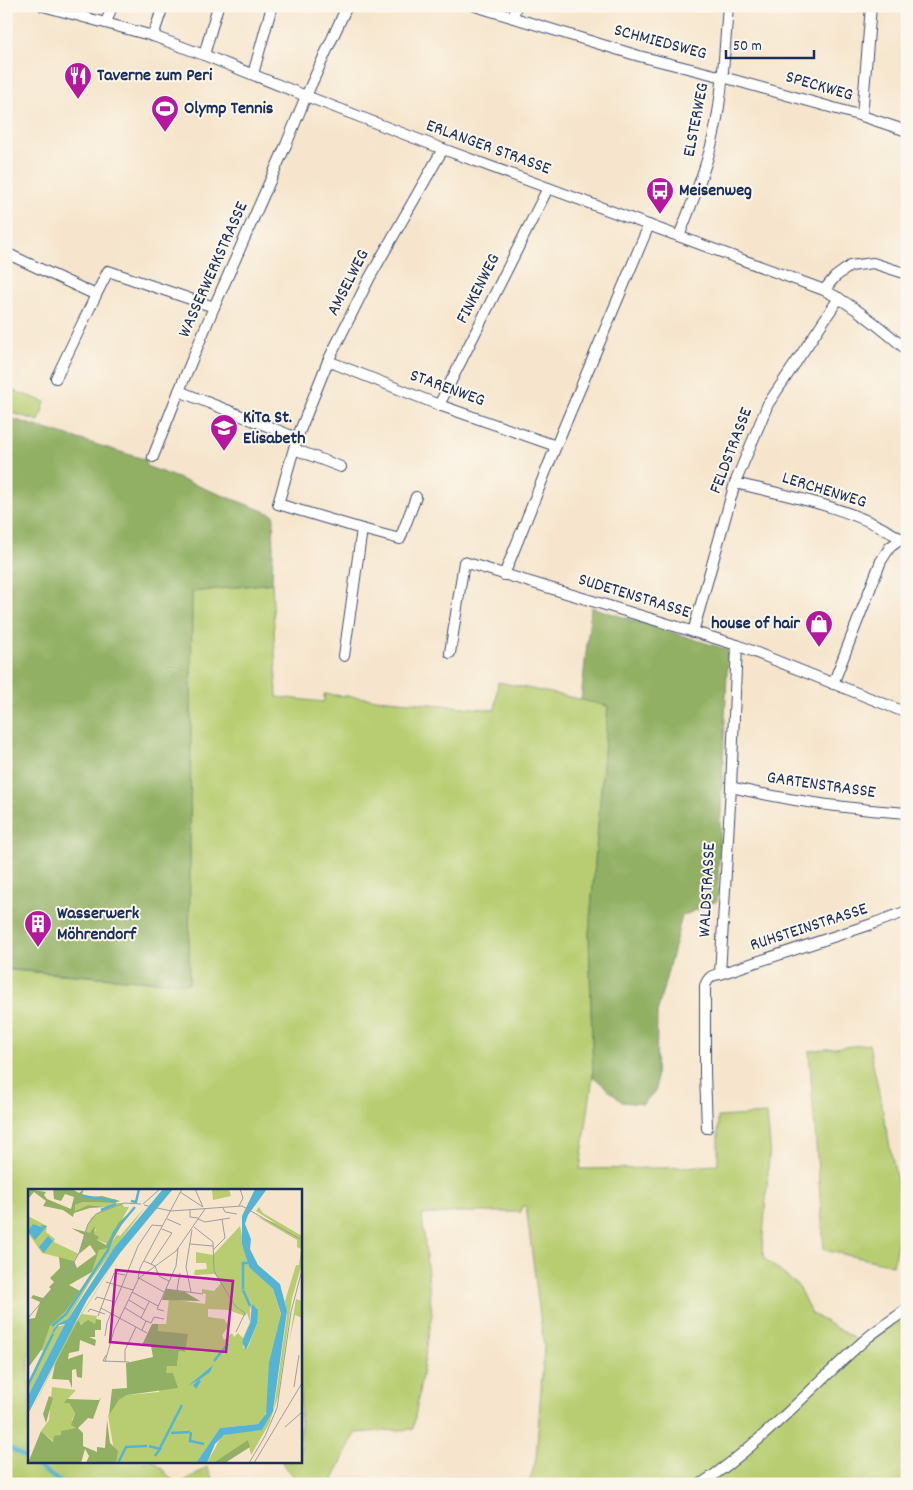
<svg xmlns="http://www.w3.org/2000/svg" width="913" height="1490" viewBox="0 0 913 1490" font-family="Dekko,sans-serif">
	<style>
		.green { fill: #b8cd71; stroke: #6a7e68 }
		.forest { fill: #92b063; stroke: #567060 }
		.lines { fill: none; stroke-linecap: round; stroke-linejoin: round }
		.stream { stroke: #55b4d4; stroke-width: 4 }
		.street-casing { stroke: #3c4a6e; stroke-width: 12 }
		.street { stroke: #fff; stroke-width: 10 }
		.labels { text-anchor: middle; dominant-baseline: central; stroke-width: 4; stroke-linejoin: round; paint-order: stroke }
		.street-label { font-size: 18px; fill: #1b2f5e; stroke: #fbf7ec }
		.poi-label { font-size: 18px; font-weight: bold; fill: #1b2f5e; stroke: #fbf7ec; text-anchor: start }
		.inset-river { fill: none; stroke: #55b4d4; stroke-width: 2.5 }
		.inset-road { fill: none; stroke: #9e9ca0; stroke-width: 1 }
		.view { fill: #b5179e; fill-opacity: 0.15; stroke: #b5179e; stroke-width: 2.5 }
		.inset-edge { fill: none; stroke: #1b2f5e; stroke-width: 2.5 }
	</style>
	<rect width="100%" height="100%" fill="#fbf7ec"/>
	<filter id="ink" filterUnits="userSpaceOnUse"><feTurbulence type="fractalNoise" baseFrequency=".02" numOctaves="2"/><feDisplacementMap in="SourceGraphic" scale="10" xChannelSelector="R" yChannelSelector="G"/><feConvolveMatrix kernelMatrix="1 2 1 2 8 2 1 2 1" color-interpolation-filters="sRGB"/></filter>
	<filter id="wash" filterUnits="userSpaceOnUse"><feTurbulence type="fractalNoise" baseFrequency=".0096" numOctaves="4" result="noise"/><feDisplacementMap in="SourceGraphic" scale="20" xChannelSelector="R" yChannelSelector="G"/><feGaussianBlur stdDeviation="1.12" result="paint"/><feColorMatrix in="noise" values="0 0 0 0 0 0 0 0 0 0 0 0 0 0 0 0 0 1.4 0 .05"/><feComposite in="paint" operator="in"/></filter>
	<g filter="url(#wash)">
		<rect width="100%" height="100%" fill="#f6e5cc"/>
		<g class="green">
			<polygon points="6,388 45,402 39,421 6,411"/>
			<polygon points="272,583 277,697 324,702 324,694 495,710 498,682 608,705 589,934 593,1076 580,1169 663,1168 718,1165 718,1117 767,1114 770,1146 762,1250 765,1259 798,1286 811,1313 865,1345 907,1309 907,1484 529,1484 536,1459 544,1347 526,1206 521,1207 521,1212 458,1212 422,1215 432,1315 413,1429 355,1433 331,1484 300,1484 281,1461 300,1461 300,1190 29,1190 29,1461 154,1461 177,1484 6,1484 6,970 189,984 192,592"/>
			<polygon points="869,1044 903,1211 893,1265 824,1250 809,1051"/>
			<polygon points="207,1467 215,1484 180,1484"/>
		</g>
		<g class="forest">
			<polygon points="6,417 147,460 146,466 274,515 272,583 192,592 189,984 6,969"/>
			<polygon points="591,607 728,650 717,901 682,916 657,1013 656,1090 643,1104 622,1102 593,1076 589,934 608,706 581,700"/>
		</g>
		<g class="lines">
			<g class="stream">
				<polyline points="6,1445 29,1460"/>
				<polyline points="30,1461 63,1484"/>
			</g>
		</g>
	</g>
	<g filter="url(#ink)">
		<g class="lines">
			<defs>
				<g id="street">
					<path d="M43,6L153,36L204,55L306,96L443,149L824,290C855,306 881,328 907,350"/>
					<polyline points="475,6 639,56 723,77 862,116 907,131"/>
					<polyline points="513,18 516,6"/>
					<polyline points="106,23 112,6"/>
					<polyline points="153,36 163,6"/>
					<polyline points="204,55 218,6"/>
					<polyline points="253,74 272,6"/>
					<polyline points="862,116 871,6"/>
					<path d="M679,236C691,206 703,177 711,146C723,101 724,53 728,6"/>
					<polyline points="6,253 96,295 108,271 214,307"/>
					<polyline points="824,290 835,277 850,266 873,263 907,274"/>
					<polyline points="328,361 439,405 556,446"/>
					<polyline points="56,378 96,295"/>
					<polyline points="179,391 297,438 328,361 370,277 443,149"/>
					<polyline points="439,405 548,188"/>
					<polyline points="297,438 278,504 362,529 344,656"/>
					<polyline points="294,449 341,467"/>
					<polyline points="153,457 179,391 214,307 286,145 306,96 347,6"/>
					<path d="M735,483C789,496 855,508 901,539"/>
					<polyline points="362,529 400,539 416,497"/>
					<polyline points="504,575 556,446 649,225"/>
					<polyline points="693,632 735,483 768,404 839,298"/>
					<polyline points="450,653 464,562 737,645 907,713"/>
					<polyline points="833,684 881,561 890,547 906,536"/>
					<path d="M731,787C789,801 847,809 907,813"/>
					<polyline points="720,974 872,924 907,911"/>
					<path d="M707,1128L705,1073V986C708,978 711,975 720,974L731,787L737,645"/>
					<path d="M701,1484C762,1444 812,1386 867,1338C879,1328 894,1319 907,1309"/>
				</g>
			</defs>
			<use href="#street" class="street-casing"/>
			<use href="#street" class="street"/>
		</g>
	</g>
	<defs>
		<symbol id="restaurant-pin" viewBox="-11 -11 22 30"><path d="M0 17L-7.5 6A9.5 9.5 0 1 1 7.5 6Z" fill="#b5179e" stroke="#fbf7ec"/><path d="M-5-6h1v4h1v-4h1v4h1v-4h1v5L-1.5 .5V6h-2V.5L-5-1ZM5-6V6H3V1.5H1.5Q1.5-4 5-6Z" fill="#fff"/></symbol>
		<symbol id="stadium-pin" viewBox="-11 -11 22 30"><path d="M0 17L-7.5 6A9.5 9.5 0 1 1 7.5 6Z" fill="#b5179e" stroke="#fbf7ec"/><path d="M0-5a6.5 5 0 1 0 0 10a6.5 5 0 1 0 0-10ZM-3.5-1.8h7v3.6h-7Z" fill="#fff"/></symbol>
		<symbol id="bus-pin" viewBox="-11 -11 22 30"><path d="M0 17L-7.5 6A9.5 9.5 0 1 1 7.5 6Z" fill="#b5179e" stroke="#fbf7ec"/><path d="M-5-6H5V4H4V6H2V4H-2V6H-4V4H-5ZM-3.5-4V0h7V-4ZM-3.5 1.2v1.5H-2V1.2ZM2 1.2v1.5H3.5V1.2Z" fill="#fff"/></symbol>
		<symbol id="school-pin" viewBox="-11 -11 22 30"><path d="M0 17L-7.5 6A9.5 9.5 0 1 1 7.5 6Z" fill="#b5179e" stroke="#fbf7ec"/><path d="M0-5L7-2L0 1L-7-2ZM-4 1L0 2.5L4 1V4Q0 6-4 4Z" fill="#fff"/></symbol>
		<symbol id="shop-pin" viewBox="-11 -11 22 30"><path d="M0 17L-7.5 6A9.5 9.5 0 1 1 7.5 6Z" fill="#b5179e" stroke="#fbf7ec"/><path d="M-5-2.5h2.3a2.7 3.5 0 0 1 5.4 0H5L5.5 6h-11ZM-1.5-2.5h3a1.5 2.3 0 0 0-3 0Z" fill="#fff"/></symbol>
		<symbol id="building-pin" viewBox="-11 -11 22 30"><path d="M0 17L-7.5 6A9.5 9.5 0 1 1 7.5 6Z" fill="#b5179e" stroke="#fbf7ec"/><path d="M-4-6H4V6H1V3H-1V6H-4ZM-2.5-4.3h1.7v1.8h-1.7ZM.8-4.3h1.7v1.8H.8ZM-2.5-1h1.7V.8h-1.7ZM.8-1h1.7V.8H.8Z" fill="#fff"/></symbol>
	</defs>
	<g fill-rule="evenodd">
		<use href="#restaurant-pin" x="62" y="60" width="32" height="43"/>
		<use href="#stadium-pin" x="149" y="93" width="32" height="43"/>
		<use href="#bus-pin" x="644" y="175" width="32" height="43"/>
		<use href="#school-pin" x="208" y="412" width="32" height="43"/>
		<use href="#shop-pin" x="803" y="608" width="32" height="43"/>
		<use href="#building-pin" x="22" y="908" width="32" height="43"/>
	</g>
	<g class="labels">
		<g class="street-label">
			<text transform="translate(660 43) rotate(15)">SCHMIEDSWEG</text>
			<text transform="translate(819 87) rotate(16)">SPECKWEG</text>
			<text transform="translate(697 120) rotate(-79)">ELSTERWEG</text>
			<text transform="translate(488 148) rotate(20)">ERLANGER STRASSE</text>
			<text transform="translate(214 270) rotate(-66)">WASSERWERKSTRASSE</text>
			<text transform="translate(349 283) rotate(-63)">AMSELWEG</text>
			<text transform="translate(479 289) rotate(-63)">FINKENWEG</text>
			<text transform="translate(447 389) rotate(20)">STARENWEG</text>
			<text transform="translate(732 451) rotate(-69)">FELDSTRASSE</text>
			<text transform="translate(824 491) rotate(17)">LERCHENWEG</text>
			<text transform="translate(634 597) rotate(17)">SUDETENSTRASSE</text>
			<text transform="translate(821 786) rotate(8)">GARTENSTRASSE</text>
			<text transform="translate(708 890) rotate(-87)">WALDSTRASSE</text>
			<text transform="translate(809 928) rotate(-18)">RUHSTEINSTRASSE</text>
		</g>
		<g class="poi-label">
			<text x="97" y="76">Taverne zum Peri</text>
			<text x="184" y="109">Olymp Tennis</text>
			<text x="679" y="191">Meisenweg</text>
			<text x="243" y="418">KiTa St.<tspan x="243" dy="21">Elisabeth</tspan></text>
			<text x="800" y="624" text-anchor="end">house of hair</text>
			<text x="57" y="914">Wasserwerk<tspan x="57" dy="21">Möhrendorf</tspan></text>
		</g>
	</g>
	<g transform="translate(28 1189)">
		<rect width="274" height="274" fill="#f6e5cc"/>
		<path d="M184,0H201L203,7L185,11ZM55,13L94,14L96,18H101L80,55L69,51L65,45L69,39L63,44H56L63,29L78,18L60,16L47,22V16ZM118,17L63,91L40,130L27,138L37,136L0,207V195L15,162L11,160L22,137L37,123L64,83L71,60L79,59L89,46L92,47ZM231,18L235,24L274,47V75L264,109L250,208L241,235L223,266L220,252L185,274H179L193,248L203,243L234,241L246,219L259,126L257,112L268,76H271L273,60L269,58V51L228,27L247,34L228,22ZM0,27L19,37L18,43L27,50L26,53L51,65L46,72L14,64L0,44ZM212,37L220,76L245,100L253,126L241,173V212L236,231L230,235L192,239L168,274H88L80,226L91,211L99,206L131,203L139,177H149L151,162L157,163L130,142V135H138L141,110L177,115L178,105L174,104V100L186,102L193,94L187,85L166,86L167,81L179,80L178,74H168V63L185,66ZM222,118L229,135L219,160L215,158L222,135ZM180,120L200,121L217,127L219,124L222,133L215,149L210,144L206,148L204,144L196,151L194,146L201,137L196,130L180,128ZM92,64L54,125L69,127L67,135H52L27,175L0,229L41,144ZM268,110L274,112V129L267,126L261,154ZM24,198L48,201L37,213L41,214L47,224L44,231L49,239L26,253L13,242L21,231Z" fill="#b8cd71" fill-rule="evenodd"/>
		<path d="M0,0L18,3L16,6L19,10L43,20L46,8L37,5L33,12L26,10L25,0H44L51,4L56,0L54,5L64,8L74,7L92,12L86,14L55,13L47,16V22L60,16L78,18L62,19L46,24L45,28L35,21L15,17L18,12L6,3L0,10ZM100,25L80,59L71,61L64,83L41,96L52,102L37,123L22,137L14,160L0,179V130L7,129L12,113L3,109L5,106L15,109L23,100L21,98L26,93L22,89L32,79L31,68L46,72L49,79L68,65L62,56L51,65L56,46L43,39L62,44L67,37L66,45L71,48L69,51L78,56L91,33ZM138,100L157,103L172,112L134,111ZM68,130L73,131V141H67V148H61L68,151L67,157L52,151L51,162L41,164L40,170L55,165L54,189L49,188L48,180L44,181V199L41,191L24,190L27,175L50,131L53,136L60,131L67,135ZM124,135H130V142L160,145L157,163L151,162L149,177H139L138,184H145L150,199L99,206L91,211L81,226L84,200L99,199L98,174L125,168L123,157L114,156ZM21,207L25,209L18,234L15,225ZM73,208L65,230L60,229L50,239L55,244V257L69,263V258L77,259L79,231L82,254L90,262L88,274H58L61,267L57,260L53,274H0L13,242L25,253L26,247L33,246V242L48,239L43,236L47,224L41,214H36L39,210L71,211ZM220,251L222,258L197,274H185Z" fill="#92b063"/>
		<path d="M135,0H145L92,64L59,111L0,225V207L37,135L31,136L24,146L25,141L30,135L40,130L86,59ZM227,0H239L220,26L217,35L223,50L222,60L230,76L252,95L259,122L245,222L234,241L196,246L187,255L179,274H168L192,239L230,235L238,225L241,173L253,125L245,100L221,78L214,55V27ZM5,35L16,39L12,36L19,37L7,51L0,42ZM20,47L25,52L16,64L11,58ZM224,115L230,121L229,135L218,161L214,153L222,135ZM185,176L182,183L171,191L173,192L168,200L165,196L171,191L160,197Z" fill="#55b4d4"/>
		<path class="inset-river" d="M54,7L88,12M103,12L108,13L111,0M73,21L88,15M215,100V74H220M215,101L222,117M24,137L38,125L80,61L86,43L107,18M186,172L200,155M0,196L25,145M163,243L162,252L176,255M143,244L162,243M121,257L132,260L127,267M132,259L154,216M90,274L98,258L119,257"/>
		<path class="inset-road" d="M167,0L175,18M152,3L175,18M115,15L132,0M116,16L143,22L214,17L272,50M211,17L215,9L212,0M195,19L197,23L209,25M162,21V28L170,29M139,30L153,36M170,30L177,33L202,29M166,38L185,53L186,82L207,117L217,124L208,143M162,55L185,57M186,60L197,49L194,30M116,72L127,77L131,87L141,92M123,75L144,44L134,40M111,89L136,103M110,90L112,79L154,0M78,93L105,101M138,100L175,105M149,101L152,84M104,103L130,117M163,103L158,78L164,41M67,111L69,108L87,113M101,111L117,121M73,119L119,144M97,119L118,132L114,141M136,122L129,120L148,77L150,59M60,123L62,120L77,125M70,127L86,84L97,86M0,129L42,80L51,64L60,35L68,25L96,14L113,15M113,129L121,113M118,132L123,134L126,128L136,130M77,147L79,134L110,57L124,36L135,37M78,166L75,172L101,173M77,173L86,141L111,89L148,62L177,20M97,173V161L108,138M266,198L271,166M257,238L274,223M221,274L237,247L249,219L263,123L274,81M226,274L274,194"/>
		<path class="view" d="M88,81L205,92L198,163L82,153Z"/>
		<rect width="274" height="274" class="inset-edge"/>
	</g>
	<rect width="913" height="1490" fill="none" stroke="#fbf7ec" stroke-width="25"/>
	<path d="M726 50v8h88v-8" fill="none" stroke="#1b2f5e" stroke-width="2.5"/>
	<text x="733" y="50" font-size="15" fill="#1b2f5e" stroke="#fbf7ec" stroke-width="4" paint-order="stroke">50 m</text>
</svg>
